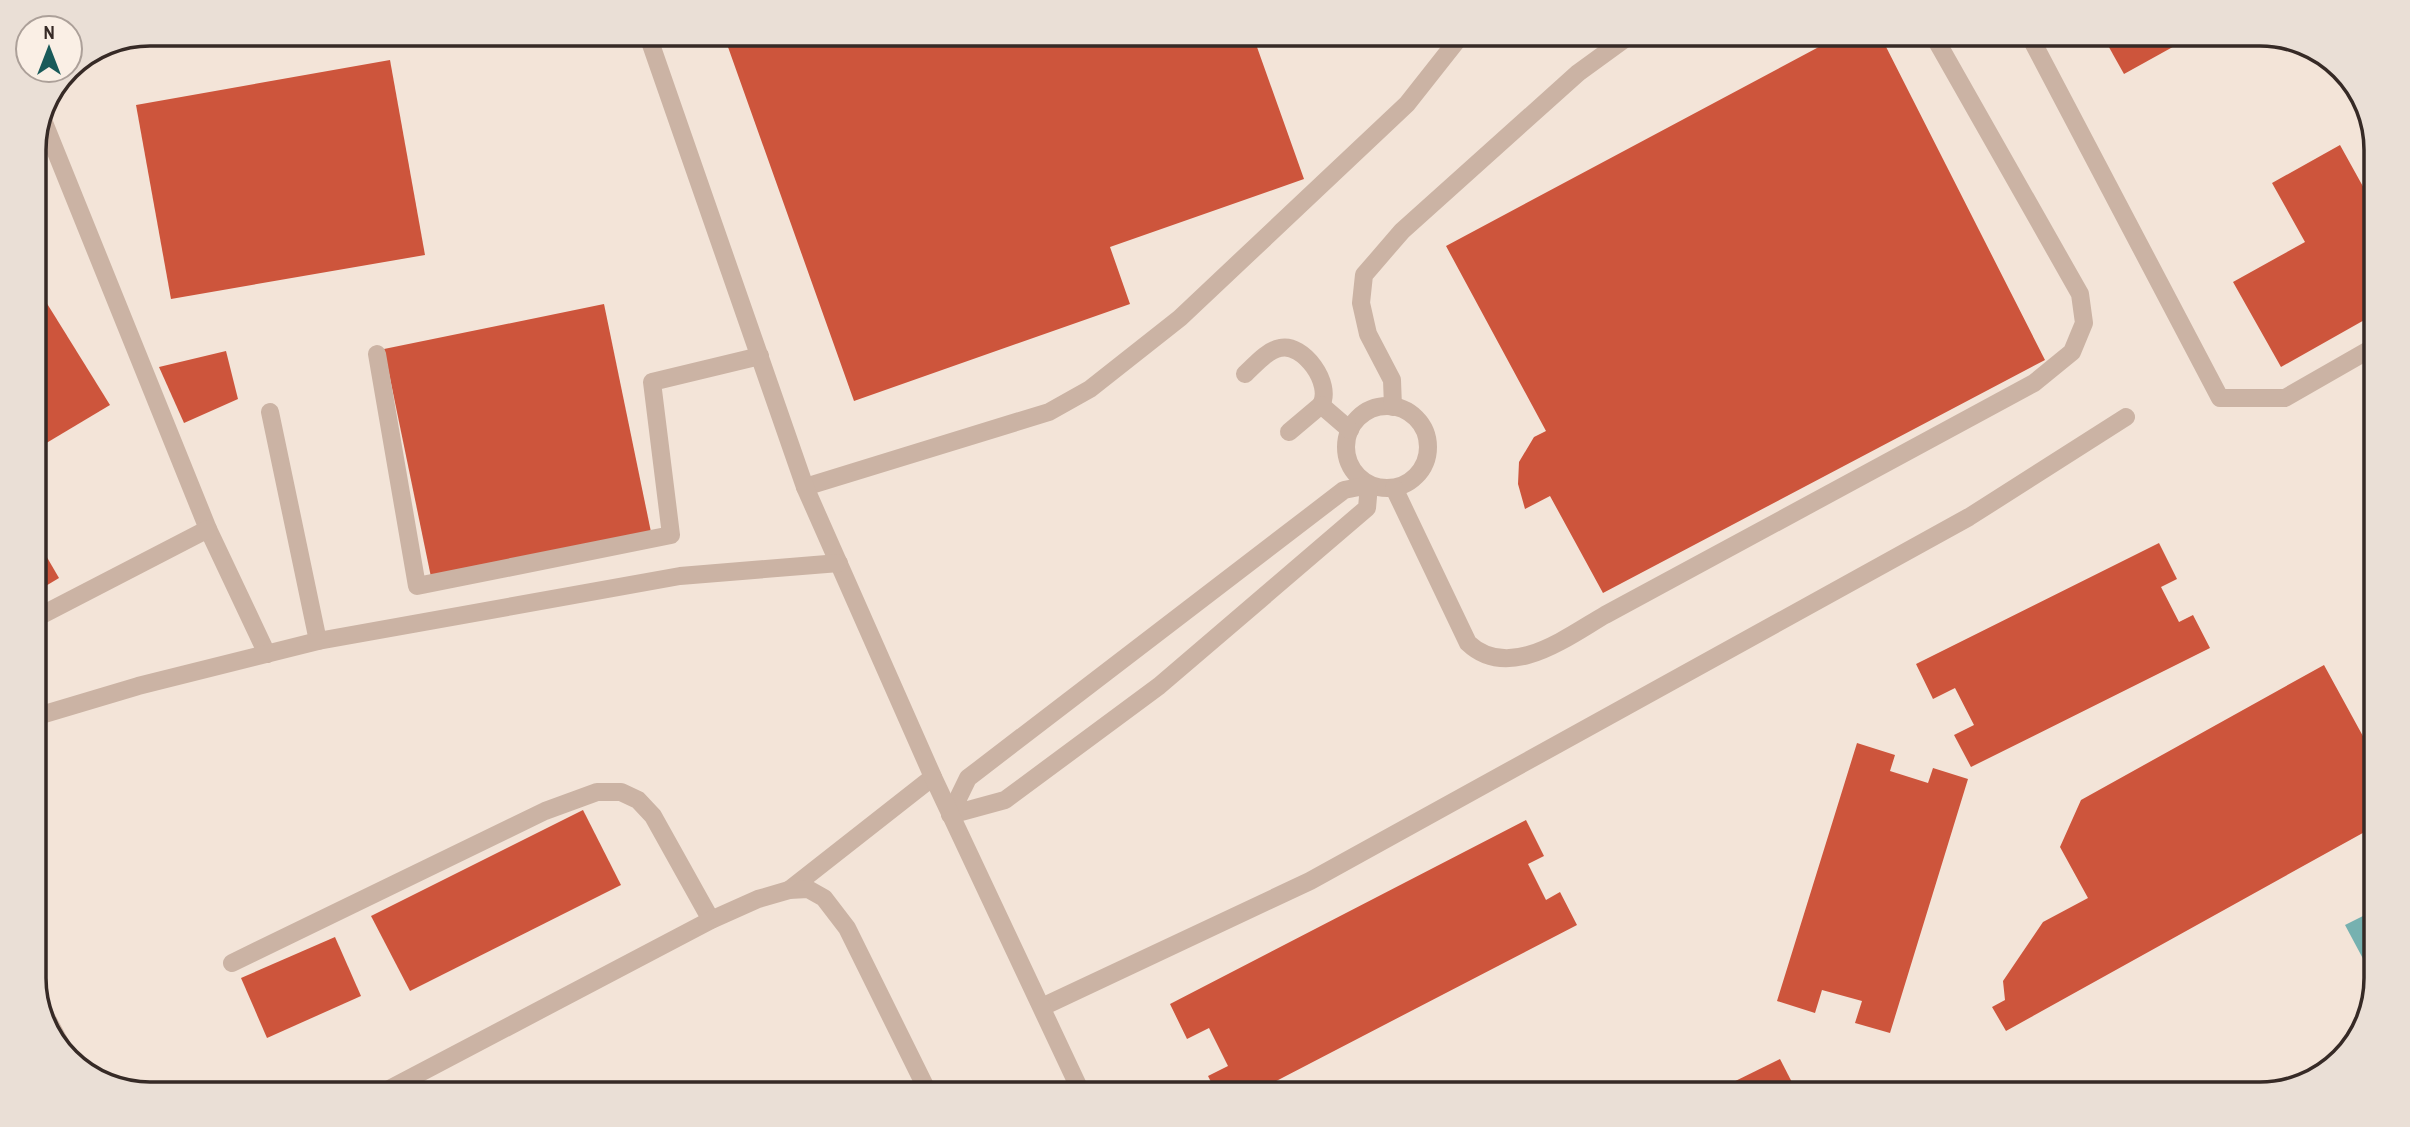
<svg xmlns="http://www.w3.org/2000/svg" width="2410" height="1127" viewBox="0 0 2410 1127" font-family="'Archivo Narrow',sans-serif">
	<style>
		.water { fill: #76b1b0 }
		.building { fill: #cd553c }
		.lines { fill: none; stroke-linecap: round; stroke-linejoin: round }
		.service { stroke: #cbb3a4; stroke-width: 18 }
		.minor { stroke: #cbb3a4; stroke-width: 18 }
		.rim { fill: none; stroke: #362a26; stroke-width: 3.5 }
	</style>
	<rect width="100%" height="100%" fill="#f3e4d8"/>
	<polygon class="water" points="2369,913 2368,968 2345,925"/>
	<g class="building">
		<polygon points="723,33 1252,33 1304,179 1110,247 1130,304 854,401"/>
		<polygon points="1845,33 1879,33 2045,360 1603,593 1550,496 1525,509 1518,484 1519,462 1534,437 1546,431 1446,246"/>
		<polygon points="2101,33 2198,33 2124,74"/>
		<polygon points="390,60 425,255 171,299 136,105"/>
		<polygon points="2340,145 2376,210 2375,314 2281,367 2233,282 2305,242 2272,183"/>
		<polygon points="33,281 110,405 33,451"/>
		<polygon points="604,304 651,532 431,577 384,349"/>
		<polygon points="226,351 238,399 184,423 159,367"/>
		<polygon points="34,535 59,578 34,593"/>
		<polygon points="2159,543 2177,579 2161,587 2179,622 2193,615 2210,648 1971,767 1954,735 1974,725 1955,688 1933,699 1916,664"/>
		<polygon points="2324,665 2370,749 2370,829 2006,1031 1992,1007 2005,1000 2003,981 2043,922 2088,898 2060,847 2081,800"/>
		<polygon points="1857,743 1895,755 1890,771 1928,783 1933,768 1968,779 1890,1033 1855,1023 1862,1001 1822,990 1815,1013 1777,1001"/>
		<polygon points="583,810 621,885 410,991 371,916"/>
		<polygon points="1526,820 1544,856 1528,864 1546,900 1560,892 1577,925 1251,1094 1217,1094 1208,1076 1228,1066 1209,1028 1187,1039 1170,1004"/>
		<polygon points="335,937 361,996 267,1038 241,978"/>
		<polygon points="1780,1059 1798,1094 1709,1094"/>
	</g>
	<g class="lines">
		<g class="service">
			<polyline points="2028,33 2220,398 2285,398 2374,347"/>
			<polyline points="43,120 208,529 267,654"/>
			<polyline points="377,354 417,586 671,535 652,382 760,356"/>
			<path d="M1245,374C1255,365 1266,351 1280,348C1303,342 1333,384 1321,405"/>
			<circle cx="1387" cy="447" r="41"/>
			<polyline points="1393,407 1392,380 1368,334 1361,303 1364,275 1402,231 1578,73 1633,33"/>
			<polyline points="270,412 318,641"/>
			<polyline points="1289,432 1321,405 1350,430"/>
			<polygon points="1369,485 1367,508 1159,686 1005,800 950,815 968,778 1344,490"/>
			<polyline points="805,487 1049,412 1090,389 1180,318 1407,104 1463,33"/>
			<path d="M1394,488L1468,643C1509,682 1567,637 1605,615L2034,383L2072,352L2084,323L2080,294L1932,33"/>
			<polyline points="34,619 208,529"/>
			<polyline points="789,890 933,777"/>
			<polyline points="232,963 545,811 597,792 621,792 638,800 653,816 711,920"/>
			<polyline points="40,1006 65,1052"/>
			<polyline points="1042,1007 1310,881 1969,517 2126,417"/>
			<polyline points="380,1094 711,920 758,899 789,890 808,889 824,898 847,928 929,1094"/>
		</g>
		<g class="minor">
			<polyline points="647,33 805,487 933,777 1082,1094"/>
			<polyline points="34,717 138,686 318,641 680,576 839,563"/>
		</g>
	</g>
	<path d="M0 0H2410V1127H0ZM150 46H2260A104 104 0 0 1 2364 150V978A104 104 0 0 1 2260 1082H150A104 104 0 0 1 46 978V150A104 104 0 0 1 150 46Z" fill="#eadfd6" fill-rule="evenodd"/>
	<path class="rim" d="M150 46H2260A104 104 0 0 1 2364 150V978A104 104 0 0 1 2260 1082H150A104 104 0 0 1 46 978V150A104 104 0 0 1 150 46Z"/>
	<g transform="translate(49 49)"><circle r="33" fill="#faefe5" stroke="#aca099" stroke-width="2"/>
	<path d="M0-5L12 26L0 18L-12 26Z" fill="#195a59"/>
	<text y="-10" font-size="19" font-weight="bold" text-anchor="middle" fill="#362a26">N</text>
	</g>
</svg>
